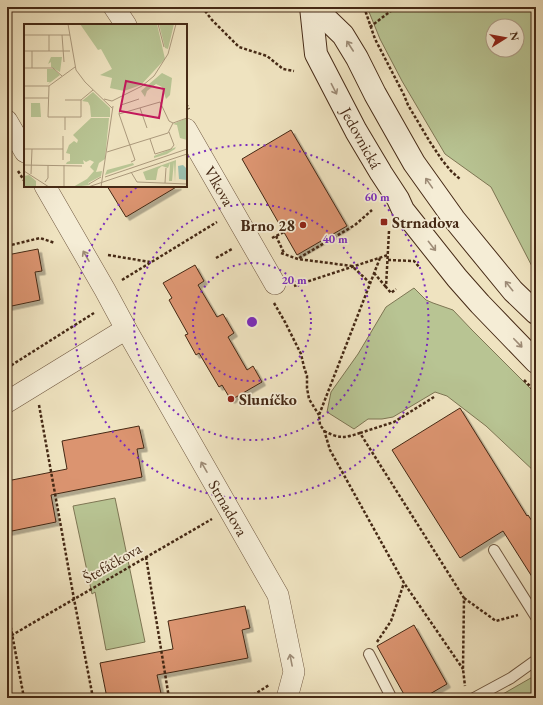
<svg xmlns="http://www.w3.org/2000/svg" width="543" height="705" viewBox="0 0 543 705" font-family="'EB Garamond',serif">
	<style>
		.green { fill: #b8c493; stroke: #7e7654; fill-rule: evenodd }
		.building { fill: #db9470; stroke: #452915; filter: url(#shadow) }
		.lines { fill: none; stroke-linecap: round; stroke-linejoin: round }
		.service-casing { stroke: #705840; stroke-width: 12 }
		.minor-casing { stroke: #705840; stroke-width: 22 }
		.secondary-casing { stroke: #452915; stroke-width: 24 }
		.path { stroke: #452915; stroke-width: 2.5; stroke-dasharray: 3 2; stroke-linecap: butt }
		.service { stroke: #f5edd6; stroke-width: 10 }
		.minor { stroke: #f5edd6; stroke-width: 21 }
		.secondary { stroke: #f5edd6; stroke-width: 22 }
		.oneway { stroke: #9d8b76 }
		.ring { fill: none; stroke: #7b2cbf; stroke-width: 2; stroke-dasharray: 2 4 }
		.poi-dot { fill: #8f2418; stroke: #f5edd6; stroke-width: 1.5 }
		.labels { text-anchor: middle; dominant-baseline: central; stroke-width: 3.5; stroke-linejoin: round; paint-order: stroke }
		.street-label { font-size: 16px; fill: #452915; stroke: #f5edd6 }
		.poi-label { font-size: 16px; font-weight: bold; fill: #452915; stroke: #f5edd6; text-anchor: start }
		.inset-road { fill: none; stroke: #ab997c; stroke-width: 1 }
		.view { fill: #c2185b; fill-opacity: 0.15; stroke: #c2185b; stroke-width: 2 }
		.inset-edge { fill: none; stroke: #452915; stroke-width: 2 }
		.centre { fill: #7b2cbf; stroke: #f5edd6; stroke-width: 2 }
		.ring-label { font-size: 12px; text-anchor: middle; font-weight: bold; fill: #7b2cbf; stroke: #f5edd6; stroke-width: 3.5; stroke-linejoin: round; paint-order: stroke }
	</style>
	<defs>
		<filter id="shadow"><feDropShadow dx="3.5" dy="3.5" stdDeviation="0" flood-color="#0004"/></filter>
	</defs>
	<rect width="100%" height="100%" fill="#efe3c0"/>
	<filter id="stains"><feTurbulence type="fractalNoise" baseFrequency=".005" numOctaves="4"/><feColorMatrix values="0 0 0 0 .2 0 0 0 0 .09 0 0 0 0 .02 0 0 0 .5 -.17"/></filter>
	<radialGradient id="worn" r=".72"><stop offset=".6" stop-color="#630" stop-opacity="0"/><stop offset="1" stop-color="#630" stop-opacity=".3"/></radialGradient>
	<g class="green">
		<path d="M367,7H536V274L491,187L445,154L402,81L380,39ZM493,26H517V50H493Z"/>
		<polygon points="414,288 426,300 433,303 453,310 472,330 536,394 536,473 486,426 447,396 435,392 393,417 382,419 368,419 354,429 327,412 331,392 358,354 386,307"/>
		<polygon points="115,498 145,642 106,650 95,592 92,594 73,506"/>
		<polygon points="536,675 536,698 496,698"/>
	</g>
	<g class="building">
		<polygon points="291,130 347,226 297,255 242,159"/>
		<polygon points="107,186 178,186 126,217"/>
		<polygon points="38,249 42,271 35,272 40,300 7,307 7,255"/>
		<polygon points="195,265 204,281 198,285 217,317 223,314 234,333 228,337 247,370 253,366 262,382 231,400 222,385 219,387 199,353 196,355 185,335 188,334 169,300 172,298 163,283"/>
		<polygon points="460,408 527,516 528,515 536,527 536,583 503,531 460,558 392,450"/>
		<polygon points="139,426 144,448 137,449 142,477 51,495 56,522 7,532 7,481 67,469 62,441"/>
		<polygon points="245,606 250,628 242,630 248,658 157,675 162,698 107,698 100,663 173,649 168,621"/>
		<polygon points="414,625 447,684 423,698 406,698 377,646"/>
	</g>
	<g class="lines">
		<defs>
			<g id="service">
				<polyline points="494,550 536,617"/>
				<polyline points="369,654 390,695 390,698"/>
				<polyline points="474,698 511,678 536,660"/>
			</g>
			<g id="minor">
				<polyline points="114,7 126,25"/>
				<polyline points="7,121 25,152"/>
				<polyline points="186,129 275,284"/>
				<polyline points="45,186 105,290 126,329 278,595 294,672 287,698"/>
				<polyline points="7,402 126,329"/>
			</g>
			<g id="secondary">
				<polyline points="311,7 316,54 356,131 381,173 398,199 403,210 457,278 480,304 536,362"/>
				<polyline points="314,7 343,35 357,58 375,94 414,163 454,219 513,291 536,313"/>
			</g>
		</defs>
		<use href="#service" class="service-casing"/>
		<use href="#minor" class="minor-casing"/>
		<use href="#secondary" class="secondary-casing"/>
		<g class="path">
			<polyline points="202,7 212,20 239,47 267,56 283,69 294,71"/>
			<polyline points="364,7 375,39 404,95 408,105 430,142 442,160 451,171 461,180"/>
			<polyline points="370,27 396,7"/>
			<polyline points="186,104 189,109"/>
			<polyline points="18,171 25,182"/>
			<polyline points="389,231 386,287 391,293 396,289"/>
			<polyline points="276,236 284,253"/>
			<polyline points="272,238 284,232"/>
			<polyline points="7,246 40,238 55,243"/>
			<polyline points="281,253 298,259 352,266 370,283"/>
			<polyline points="108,255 150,262"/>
			<polyline points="216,258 232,249"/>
			<polyline points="299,258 355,225 372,210"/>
			<polyline points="380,258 319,415 320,425 324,430 330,450 404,583 463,669"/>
			<polyline points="388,260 414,261 420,268"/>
			<polyline points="374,273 386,287"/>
			<polyline points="122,280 217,222"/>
			<polyline points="294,286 388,255"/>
			<polyline points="274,303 285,322 301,354 304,367 307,376 307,388 309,399 319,415"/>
			<polyline points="7,368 94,313"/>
			<polyline points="524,380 536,392"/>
			<polyline points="39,405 74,599 93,698"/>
			<path d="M324,431C340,439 344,438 360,433L464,598L463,669L465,686"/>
			<polyline points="360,433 394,422 434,397"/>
			<polyline points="146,557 169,698"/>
			<polyline points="464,598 496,621 518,615"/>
			<polyline points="7,607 24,698"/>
			<polyline points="7,638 212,519"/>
			<polyline points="377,642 391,621 404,583"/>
			<polyline points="249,698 269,685"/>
		</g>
		<use href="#service" class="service"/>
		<use href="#minor" class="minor"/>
		<use href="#secondary" class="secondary"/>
	</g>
	<defs><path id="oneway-shaft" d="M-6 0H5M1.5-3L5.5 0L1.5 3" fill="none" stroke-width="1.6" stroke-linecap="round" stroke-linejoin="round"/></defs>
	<g class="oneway">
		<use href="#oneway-shaft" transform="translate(350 46) rotate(-123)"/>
		<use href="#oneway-shaft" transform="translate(334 89) rotate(63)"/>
		<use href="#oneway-shaft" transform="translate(429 183) rotate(-125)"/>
		<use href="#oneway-shaft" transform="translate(432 246) rotate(52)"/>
		<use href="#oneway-shaft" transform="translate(86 256) rotate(-120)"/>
		<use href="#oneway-shaft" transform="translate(509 286) rotate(-129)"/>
		<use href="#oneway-shaft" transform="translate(518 343) rotate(46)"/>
		<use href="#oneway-shaft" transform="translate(204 467) rotate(-120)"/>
		<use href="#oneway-shaft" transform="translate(291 660) rotate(-101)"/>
	</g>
	<g class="ring">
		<circle cx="252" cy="322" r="59"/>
		<circle cx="252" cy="322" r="118"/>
		<path d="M187 157A177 177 0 1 1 138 186"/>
	</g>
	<g class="poi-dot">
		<rect x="380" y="218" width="8" height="8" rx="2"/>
		<circle cx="303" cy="225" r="4"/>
		<circle cx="231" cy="399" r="4"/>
	</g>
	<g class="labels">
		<g class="street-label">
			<text transform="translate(361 138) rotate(61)">Jedovnická</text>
			<text transform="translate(219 186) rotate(60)">Vlkova</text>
			<text transform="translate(228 508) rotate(60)">Strnadova</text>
			<text transform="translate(112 563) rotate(-30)">Štefáčkova</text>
		</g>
		<g class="poi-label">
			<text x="392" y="222">Strnadova</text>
			<text x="295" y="225" text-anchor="end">Brno 28</text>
			<text x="239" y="399">Sluníčko</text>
		</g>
	</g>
	<g transform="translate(24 24)">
		<rect width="163" height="163" fill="#efe3c0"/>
		<path d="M56,0H133L141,35L117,61L100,67L86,64L88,54L76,51L88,45L77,25L74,26ZM135,0H150L144,25L141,24ZM27,33H38L36,48L27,43V38L24,40ZM23,45H30L36,51L23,61L26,58H23ZM138,49L148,54L146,71L142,75L138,63L132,60L123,67L121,73L117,67ZM69,68L86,84V93H67L66,82L64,78L58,77ZM7,79H16L17,93H7ZM67,94H85L81,135L75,139L72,148L78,147L77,152L64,159L66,161L49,163L63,155L70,147L66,143L70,138L66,136L62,138L59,136L60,140H42L43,138L46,137V130L42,129L45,121L50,117L53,119L54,116L49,111ZM163,94V116L156,114L151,125L143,130L130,134V132L152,123L156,114L153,101L149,100ZM152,136L151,158L150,138L148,157H145L146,139L144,144L138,142L134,145L132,156H122L119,148ZM109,139L110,141L81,151L83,146ZM5,151L12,157V163H0V152Z" fill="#b8c493"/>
		<path d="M159,141L163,145V156L155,155L154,142Z" fill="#9abead"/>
		<path class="inset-road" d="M44,0L52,46L61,58L88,84M134,0L140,23M0,11H46M38,11L40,38M0,27H46M8,27V44M25,27V11M0,44H29L38,52M0,62H25M25,62L24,93H57V76L69,66M25,62L51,43M0,74H24M80,75L88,77L118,62L130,52L144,30L152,0M41,76H57M116,84L123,104M95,90L136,78L145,97L149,99M41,93V106M149,99L163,94M126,115L131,130L147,125L150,121L145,108M0,125H39V136M39,125V112M83,128L144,109L149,99M107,138L111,136L95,90L97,81L115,75M0,141L58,142M0,147L25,163M107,148L113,158L163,160M7,150L8,125M81,153L163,125M21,158L24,154V141M141,159L142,144M65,160L77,153M40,163V141M64,163L163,130M77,163L89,82"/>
		<path class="view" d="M102,57L140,65L135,94L96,87Z"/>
		<rect width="163" height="163" class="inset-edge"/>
	</g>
	<circle cx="252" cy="322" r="6" class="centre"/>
	<g class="ring-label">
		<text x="377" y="201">60 m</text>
		<text x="335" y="243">40 m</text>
		<text x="294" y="284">20 m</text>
	</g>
	<rect width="543" height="705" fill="none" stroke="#efe3c0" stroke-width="24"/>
	<rect x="8" y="8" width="527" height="689" fill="none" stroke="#452915" stroke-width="2"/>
	<rect x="12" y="12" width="519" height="681" fill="none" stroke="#452915"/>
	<g transform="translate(505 38) rotate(79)"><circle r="19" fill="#f5edd6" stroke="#af9f89"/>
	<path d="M0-3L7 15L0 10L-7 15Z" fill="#8f2418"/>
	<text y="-6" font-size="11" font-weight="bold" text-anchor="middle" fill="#452915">N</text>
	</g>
	<rect width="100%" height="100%" filter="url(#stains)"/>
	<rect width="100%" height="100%" fill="url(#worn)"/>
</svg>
